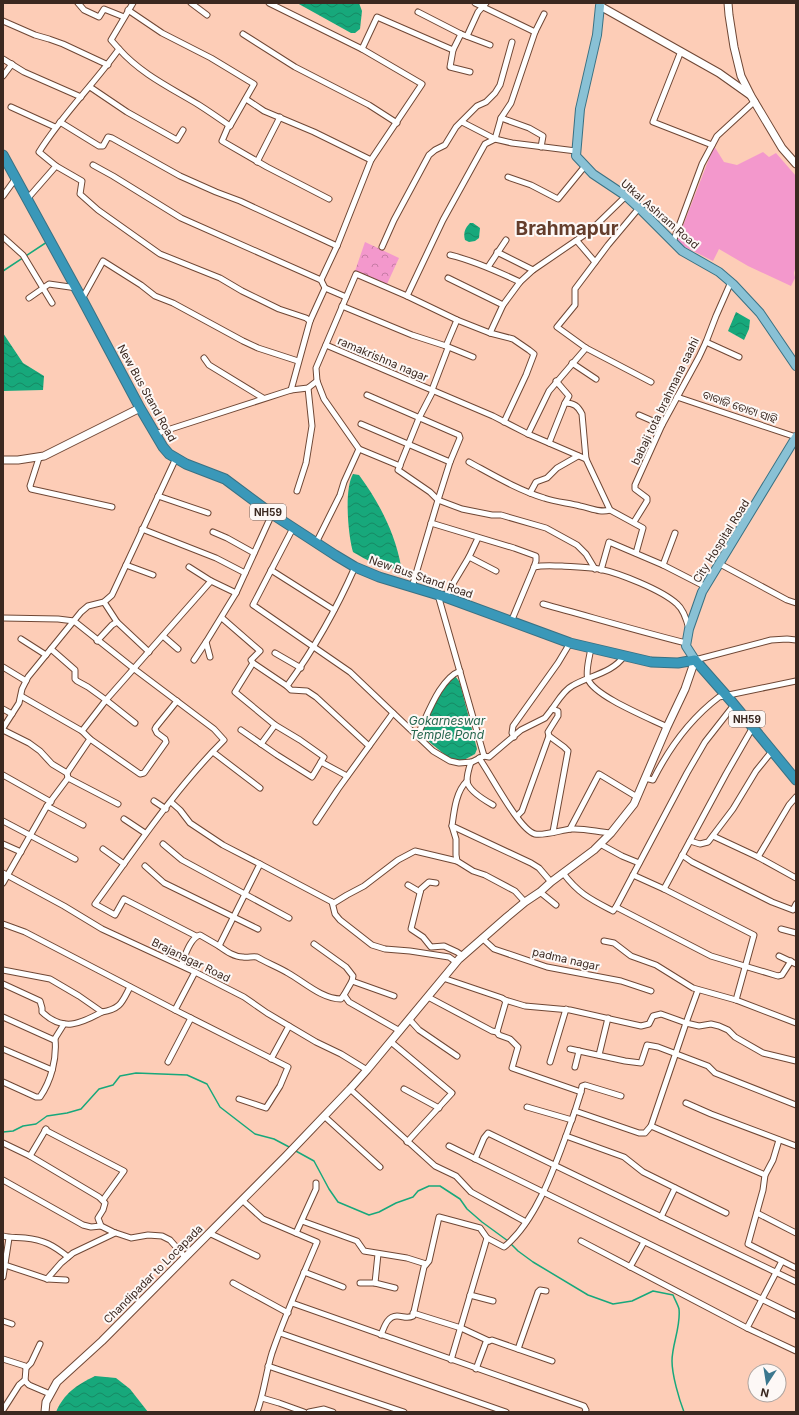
<svg xmlns="http://www.w3.org/2000/svg" width="799" height="1415" viewBox="0 0 799 1415" font-family="Inter,'Noto Sans Oriya',sans-serif">
	<style>
		.park { fill: url(#park-crowns) }
		.garden { fill: #f398cc }
		.water { fill: url(#water-waves) }
		.lines { fill: none; stroke-linecap: round; stroke-linejoin: round }
		.stream { stroke: #17a87b; stroke-width: 1.5 }
		.street-casing { stroke: #6f4735; stroke-width: 7 }
		.secondary-casing { stroke: #6f4735; stroke-width: 9 }
		.primary-casing { stroke: #3a7183; stroke-width: 10 }
		.highway-casing { stroke: #3a7183; stroke-width: 11 }
		.street { stroke: #fff; stroke-width: 5 }
		.secondary { stroke: #fff; stroke-width: 7 }
		.primary { stroke: #89c1d5; stroke-width: 8 }
		.highway { stroke: #3a98b9; stroke-width: 9 }
		.labels { text-anchor: middle; dominant-baseline: central; stroke-width: 4; stroke-linejoin: round; paint-order: stroke }
		.shield { fill: #fdf8f6; stroke: #746660; stroke-width: 1 }
		.shield-label { font-size: 10px; font-weight: bold; fill: #3a2820 }
		.street-label { font-size: 11px; fill: #3a2820; stroke: #fdf8f6 }
		.water-label { font-size: 12px; font-style: italic; fill: #24654d; stroke: #fdf8f6 }
		.town-label { font-size: 19px; font-weight: bold; fill: #643d2b; stroke: #fdf8f6 }
	</style>
	<defs>
		<pattern id="park-crowns" width="20" height="18" patternUnits="userSpaceOnUse"><rect width="20" height="18" fill="#f398cc"/><path d="M2 6a3 3 0 1 1 6 0M12 15a3 3 0 1 1 6 0" fill="none" stroke="#c67ca5"/></pattern>
		<pattern id="water-waves" width="16" height="10" patternUnits="userSpaceOnUse"><rect width="16" height="10" fill="#17a87b"/><path d="M0 5q4-4 8 0t8 0" fill="none" stroke="#168964"/></pattern>
	</defs>
	<rect width="100%" height="100%" fill="#fdcdb7"/>
	<polygon class="park" points="365,242 399,258 387,284 355,271"/>
	<polygon class="garden" points="714,146 724,162 737,165 763,152 769,157 776,153 796,176 796,265 794,273 795,278 791,286 748,266 719,249 713,261 685,247 677,241"/>
	<g class="water">
		<polygon points="297,3 359,3 362,11 360,29 355,33 351,33"/>
		<path d="M470,223H473L480,228L479,238L475,241L469,242L465,240C463,233 465,228 470,223Z"/>
		<polygon points="736,312 750,320 749,329 744,340 728,331"/>
		<polygon points="3,333 23,363 44,376 43,390 3,391"/>
		<path d="M353,474L359,475C379,502 395,533 401,566C391,575 363,558 353,552C348,535 344,489 353,474Z"/>
		<polygon points="455,676 459,681 461,687 477,749 475,754 462,761 449,758 428,741 424,737 422,730 433,705 450,679"/>
		<path d="M95,1376L116,1378L130,1389L148,1412H56C64,1393 77,1385 95,1376Z"/>
	</g>
	<g class="lines">
		<g class="stream">
			<polyline points="3,271 47,242"/>
			<polyline points="3,1132 13,1131 23,1126 36,1124 47,1116 67,1113 81,1109 99,1089 113,1085 120,1076 136,1073 187,1075 207,1084 220,1107 255,1134 274,1139 291,1148"/>
			<path d="M294,1150L314,1161L329,1189L338,1202L369,1215L379,1212L396,1203L413,1197L418,1191L429,1186H440L460,1199L467,1209L482,1222L508,1241L518,1251L533,1262L588,1295L613,1304L632,1301L653,1291L673,1295C675,1300 678,1305 679,1309C681,1327 672,1344 672,1361C672,1375 679,1399 684,1412"/>
		</g>
		<defs>
			<g id="street">
				<polyline points="78,3 84,10 99,17 104,9 124,17"/>
				<polyline points="191,3 207,15"/>
				<polyline points="269,3 362,49 422,84 371,160 337,246 321,280"/>
				<polyline points="475,3 535,32"/>
				<polyline points="128,10 162,33 211,58 254,84 230,126 228,127 222,141 267,167 329,199"/>
				<polyline points="418,12 461,34 490,45"/>
				<polyline points="3,21 35,35 49,39 63,44 108,65"/>
				<polyline points="243,34 295,67 369,105 397,123"/>
				<polyline points="461,34 453,50 450,67 470,72"/>
				<polyline points="467,36 478,12 486,3"/>
				<path d="M119,49C141,74 171,88 199,105C210,112 220,119 230,126"/>
				<polyline points="362,49 377,17 453,50"/>
				<polyline points="681,51 653,122 712,145"/>
				<polyline points="3,59 24,72 81,97"/>
				<polyline points="3,76 12,64"/>
				<polyline points="90,87 127,112 177,140 183,130"/>
				<polyline points="246,99 264,111 314,132 371,160"/>
				<polyline points="11,107 55,127"/>
				<polyline points="501,118 529,128 543,136 541,147"/>
				<polyline points="60,122 99,146 103,146 108,137 112,138 180,176 216,192 240,201 337,246"/>
				<polyline points="462,122 495,139 501,118 511,103 535,32 544,14"/>
				<polyline points="257,162 280,117"/>
				<polyline points="93,165 113,176 181,218 321,280 325,288 346,297"/>
				<polyline points="56,166 82,181 80,194 98,210 160,254 220,278 242,291 279,309 306,318 310,321"/>
				<polyline points="508,177 531,185 558,199 585,166"/>
				<polyline points="3,196 16,178"/>
				<path d="M28,198L56,166L39,152C62,115 94,84 119,49L111,40L133,3"/>
				<polyline points="639,208 608,245 575,289 575,305 557,327 586,348 651,382"/>
				<polyline points="3,237 23,255 52,303"/>
				<polyline points="577,241 595,262"/>
				<polyline points="673,242 702,164 717,136 755,101"/>
				<polyline points="382,247 394,220 429,155 435,150 445,145 456,127 477,106 486,102 495,93 500,85 512,42"/>
				<polyline points="497,252 533,270"/>
				<path d="M450,255C475,261 497,271 520,282"/>
				<polyline points="488,267 506,240"/>
				<polyline points="448,278 503,305"/>
				<polyline points="407,296 457,320 490,333 513,339 529,350 534,354 526,375 504,422"/>
				<polyline points="29,298 49,284 77,288"/>
				<polyline points="82,299 103,261 141,285 155,296 173,303 243,341 258,348 298,361"/>
				<polyline points="342,306 412,335 446,346 473,357"/>
				<polyline points="490,333 503,305 520,282 533,270 590,231 626,196"/>
				<polyline points="706,342 739,357"/>
				<polyline points="326,345 493,416 528,434 586,459"/>
				<polyline points="446,346 457,320"/>
				<polyline points="204,358 209,365 263,398"/>
				<polyline points="572,363 596,379"/>
				<polyline points="556,381 569,396 565,403"/>
				<polyline points="291,390 310,321 325,288"/>
				<polyline points="432,390 448,348"/>
				<polyline points="433,391 419,418 398,470 430,492 438,500 462,509 492,515 501,515 546,528 577,545 586,554 595,569"/>
				<polyline points="367,395 459,435 460,438 450,462 438,500 412,587"/>
				<polyline points="677,397 796,437"/>
				<polyline points="639,415 662,425"/>
				<polyline points="361,424 450,462"/>
				<polyline points="155,434 291,390 308,388 317,381"/>
				<polyline points="528,434 549,391 586,348"/>
				<path d="M549,443L565,403C574,403 578,406 582,414L586,459L610,510L643,528L636,553"/>
				<polyline points="359,449 400,466"/>
				<polyline points="39,458 30,486 31,489 112,507"/>
				<path d="M469,462C493,475 518,490 544,498C556,502 568,503 580,506C591,508 599,513 610,510"/>
				<polyline points="297,491 306,463 312,426 308,388"/>
				<polyline points="530,493 536,482 547,478 557,468 578,456"/>
				<polyline points="158,496 208,513"/>
				<polyline points="634,522 647,501 647,498 635,489 635,485 662,425 699,357 706,342 716,316 731,282"/>
				<polyline points="431,523 514,548 536,556 536,561 534,567 511,622"/>
				<polyline points="293,528 253,605 350,672 433,751 450,761 459,763 472,762 484,756 489,757 521,730 545,718 552,709 558,711 558,716 548,732 549,736 564,747 568,751 553,832"/>
				<polyline points="142,529 216,558 245,573"/>
				<polyline points="213,532 227,538 254,553"/>
				<polyline points="478,538 469,557 496,571"/>
				<polyline points="316,543 340,495 344,482 359,449 324,399 317,381 316,368 356,274 407,296 443,220 485,144 495,139 512,143 576,151"/>
				<polyline points="720,564 787,600 796,603"/>
				<polyline points="126,565 153,575"/>
				<polyline points="663,565 675,533"/>
				<polyline points="189,567 211,581"/>
				<path d="M534,567C543,565 553,566 562,566C574,567 586,567 599,569C619,573 662,590 677,604C683,609 687,621 689,629"/>
				<polyline points="271,570 334,610"/>
				<polyline points="601,570 609,542 663,565 706,587"/>
				<polyline points="438,595 484,756"/>
				<polyline points="445,597 469,557"/>
				<polyline points="104,602 117,622"/>
				<path d="M543,604C591,617 638,631 686,643"/>
				<path d="M3,618L58,619L74,621L133,668L214,729L224,740C175,789 136,848 95,904L115,915L124,899L196,936"/>
				<polyline points="222,618 260,651 251,660 253,663 287,686 291,690 307,691 316,697 369,746"/>
				<polyline points="163,636 178,649"/>
				<polyline points="21,639 46,655"/>
				<polyline points="97,641 112,625 117,622 149,652"/>
				<path d="M591,648C590,655 585,672 588,679C594,696 649,718 667,727"/>
				<polyline points="51,649 75,670 75,679 77,681 88,687 106,700 135,723"/>
				<polyline points="275,653 301,668"/>
				<polyline points="210,657 206,642 236,593"/>
				<polyline points="194,660 206,642"/>
				<polyline points="695,660 771,640 787,639 796,640"/>
				<polyline points="3,667 26,681"/>
				<path d="M287,686C314,649 337,608 355,567"/>
				<polyline points="21,696 82,731"/>
				<polyline points="3,709 12,714"/>
				<path d="M552,709C557,702 564,690 572,686C588,676 613,673 624,656"/>
				<polyline points="3,728 19,703 22,689 28,677 81,612 88,606 104,602 112,595 176,458"/>
				<polyline points="3,730 29,743 40,751 52,764 67,773"/>
				<polyline points="241,730 277,755 312,777 324,757 300,740 275,725 235,692 253,663"/>
				<path d="M417,736C427,717 439,679 460,671"/>
				<polyline points="514,737 512,733 513,726 558,663 570,643"/>
				<polyline points="90,739 140,774 144,773 166,742 165,739 157,733 155,729 156,727 177,701"/>
				<polyline points="261,744 275,725"/>
				<polyline points="213,752 260,788"/>
				<path d="M479,758C490,773 519,830 535,834C543,836 562,830 571,829C585,828 597,832 611,833"/>
				<polyline points="321,762 347,776"/>
				<path d="M471,762C469,768 467,775 467,781C468,791 486,801 493,805"/>
				<polyline points="3,775 51,802"/>
				<polyline points="68,778 118,804"/>
				<path d="M645,778L653,780C669,748 690,719 719,697L796,681"/>
				<path d="M467,781C456,791 454,811 452,826L531,863L539,868L551,882"/>
				<polyline points="154,801 166,809"/>
				<path d="M171,802L180,810L190,823L223,845L260,864L219,946L200,935C190,938 185,956 181,965"/>
				<polyline points="47,806 83,825"/>
				<polyline points="517,816 522,811 549,736"/>
				<polyline points="124,819 145,833"/>
				<polyline points="3,821 75,859"/>
				<polyline points="316,822 338,789 393,713"/>
				<polyline points="452,826 456,839 456,855 457,861 473,871 485,875 515,891 525,902"/>
				<polyline points="570,829 599,774 637,797"/>
				<polyline points="713,836 758,857 789,805 796,797"/>
				<polyline points="690,841 700,844 708,842 733,809 756,771 773,750"/>
				<polyline points="3,844 21,852"/>
				<polyline points="163,844 182,860 289,918"/>
				<polyline points="600,844 622,856 639,863"/>
				<polyline points="103,849 124,864"/>
				<polyline points="682,855 692,862 772,902 793,910 796,904"/>
				<polyline points="758,857 796,878"/>
				<polyline points="260,864 334,903 347,895 364,886 398,860 415,851 457,861"/>
				<polyline points="145,866 164,883 258,929"/>
				<polyline points="3,873 64,906 102,929 195,972 244,997 267,1013 316,1042 341,1054 367,1070"/>
				<path d="M563,873C579,894 590,899 613,911L616,907L687,773L705,742L734,705"/>
				<polyline points="633,875 664,889 726,774 753,727"/>
				<polyline points="3,883 47,806 68,778 67,773 69,770 90,739 82,731 106,700 211,581 236,593 272,514"/>
				<polyline points="436,883 429,882 421,889 411,929 423,937 431,947 444,946 457,952 463,956"/>
				<polyline points="408,885 420,892"/>
				<polyline points="664,889 754,935 736,1000"/>
				<polyline points="540,892 556,905"/>
				<polyline points="332,902 335,914 340,920 372,945 385,949 410,951 449,957 456,962"/>
				<polyline points="616,907 711,956 778,976 782,975 791,961"/>
				<polyline points="3,924 25,932 175,1010 195,972"/>
				<polyline points="781,929 796,933"/>
				<polyline points="482,938 494,949 547,967 621,981 651,991"/>
				<polyline points="604,941 614,943 631,956 656,965 693,988 736,1000 796,1023"/>
				<polyline points="314,944 346,967 353,976 352,981 344,995 349,1002 400,1031"/>
				<path d="M219,946C226,951 234,957 243,957C248,958 252,956 257,957C267,963 278,967 288,973C304,982 322,999 341,999L344,995"/>
				<polyline points="779,956 796,964"/>
				<path d="M3,970L50,979L79,996L102,1012C121,1009 122,1002 130,987"/>
				<polyline points="443,978 502,998 506,1001 497,1032 499,1035 510,1039 518,1047 512,1068 581,1092 575,1111 639,1133 645,1133 651,1126"/>
				<polyline points="352,981 394,996"/>
				<path d="M3,984L40,1001L42,1008V1012C63,1032 80,1024 102,1012"/>
				<polyline points="698,990 686,1023 699,1026 711,1024 719,1026 728,1030 735,1037 763,1053 796,1061"/>
				<polyline points="428,997 492,1031 497,1032"/>
				<polyline points="505,1000 525,1006 570,1010 641,1026 649,1024 653,1016 661,1014 686,1023 651,1126 765,1175"/>
				<polyline points="175,1010 288,1067 280,1086 266,1108 239,1099"/>
				<polyline points="3,1017 54,1040 64,1024"/>
				<polyline points="409,1019 419,1030 457,1056"/>
				<polyline points="391,1042 452,1093 407,1142"/>
				<polyline points="3,1049 52,1070"/>
				<polyline points="570,1049 625,1061 641,1063 647,1045 658,1047 708,1066 715,1073 796,1105"/>
				<polyline points="599,1055 608,1018"/>
				<polyline points="271,1059 289,1026"/>
				<polyline points="168,1062 191,1018"/>
				<polyline points="550,1062 566,1009"/>
				<polyline points="575,1067 579,1051"/>
				<path d="M3,1082L36,1097H40C51,1081 57,1059 55,1039"/>
				<polyline points="350,1089 435,1166 456,1176 471,1192 526,1222"/>
				<polyline points="404,1089 439,1108"/>
				<polyline points="581,1092 582,1086 585,1085 621,1096"/>
				<polyline points="686,1103 711,1114 796,1146"/>
				<polyline points="527,1107 572,1120"/>
				<polyline points="324,1116 380,1167"/>
				<polyline points="45,1130 124,1171 103,1200"/>
				<polyline points="566,1136 624,1157 643,1172 726,1213"/>
				<polyline points="779,1140 773,1160 765,1175 763,1190 748,1244 796,1268"/>
				<polyline points="3,1143 30,1156 99,1197 105,1203 103,1210 98,1218 101,1226 113,1232 131,1238 148,1235 162,1236 170,1240 185,1257"/>
				<polyline points="449,1146 796,1316"/>
				<polyline points="30,1156 46,1129"/>
				<polyline points="475,1159 484,1138 488,1133 796,1282"/>
				<polyline points="3,1180 83,1225 91,1227 101,1226"/>
				<path d="M242,1200L263,1219L317,1242C302,1278 285,1315 272,1353C266,1372 264,1393 257,1412"/>
				<polyline points="757,1213 796,1233"/>
				<polyline points="661,1217 675,1188"/>
				<polyline points="302,1221 357,1241 364,1251 407,1258 426,1264"/>
				<polyline points="209,1233 257,1256"/>
				<polyline points="296,1233 316,1189 316,1183"/>
				<path d="M3,1236C10,1238 17,1237 25,1238C44,1240 53,1245 68,1257"/>
				<polyline points="581,1241 747,1328"/>
				<polyline points="782,1261 747,1328 796,1351"/>
				<polyline points="5,1265 47,1279 66,1280"/>
				<polyline points="630,1267 644,1242"/>
				<polyline points="304,1272 343,1287"/>
				<polyline points="3,1277 9,1238"/>
				<polyline points="47,1279 61,1263 73,1253 115,1233"/>
				<polyline points="233,1283 288,1313"/>
				<polyline points="360,1283 375,1283 395,1288"/>
				<polyline points="375,1283 378,1254"/>
				<polyline points="470,1295 493,1301"/>
				<polyline points="292,1303 584,1406 586,1410 585,1412"/>
				<polyline points="413,1313 461,1328 489,1341"/>
				<polyline points="3,1321 12,1324"/>
				<polyline points="280,1333 506,1412"/>
				<path d="M381,1335C384,1328 387,1316 397,1316C403,1316 407,1319 413,1316L424,1267L429,1261L439,1217L480,1228L487,1238L504,1247C540,1218 559,1154 575,1111"/>
				<polyline points="518,1349 538,1292 540,1290 546,1291"/>
				<polyline points="3,1359 25,1366 26,1368 25,1381 29,1385 50,1394"/>
				<polyline points="451,1360 487,1238"/>
				<polyline points="268,1366 404,1412"/>
				<polyline points="26,1368 31,1363 40,1344"/>
				<polyline points="476,1369 486,1342 492,1340 552,1361"/>
				<polyline points="262,1398 279,1403 304,1412"/>
				<polyline points="3,1410 19,1385 25,1380"/>
				<polyline points="309,1412 324,1409 333,1412"/>
			</g>
			<g id="secondary">
				<polyline points="728,3 729,15 734,47 741,76 751,96 782,148 796,164"/>
				<polyline points="600,6 719,73 750,95"/>
				<polyline points="3,460 18,460 44,456 140,408"/>
				<polyline points="45,1412 46,1402 57,1382 102,1341 286,1156 350,1089 367,1070 459,959 507,917 525,902 540,892 551,882 594,850 611,833 634,804 667,727 685,689 695,660"/>
			</g>
			<g id="primary">
				<polyline points="600,6 597,35 580,109 576,156 593,174 626,196 639,208 682,251 719,272 733,284 760,313 796,366"/>
				<polyline points="695,660 686,646 689,629 702,592 796,437"/>
			</g>
			<polyline id="highway" points="3,155 82,299 140,408 163,447 169,454 186,464 225,479 272,514 335,555 355,567 379,577 445,597 570,643 651,662 678,663 695,660 732,702 796,780"/>
		</defs>
		<use href="#street" class="street-casing"/>
		<use href="#secondary" class="secondary-casing"/>
		<use href="#primary" class="primary-casing"/>
		<use href="#highway" class="highway-casing"/>
		<use href="#street" class="street"/>
		<use href="#secondary" class="secondary"/>
		<use href="#primary" class="primary"/>
		<use href="#highway" class="highway"/>
	</g>
	<g class="labels">
		<g class="shield">
			<rect x="250" y="504" width="36" height="16" rx="3"/>
			<rect x="729" y="711" width="36" height="16" rx="3"/>
		</g>
		<g class="shield-label">
			<text x="268" y="512">NH59</text>
			<text x="747" y="719">NH59</text>
		</g>
		<g class="street-label">
			<text transform="translate(660 214) rotate(41)">Utkal Ashram Road</text>
			<text transform="translate(383 359) rotate(23)">ramakrishna nagar</text>
			<text transform="translate(147 393) rotate(61)">New Bus Stand Road</text>
			<text transform="translate(665 401) rotate(-64)">babaji tota brahmana saahi</text>
			<text transform="translate(740 407) rotate(19)">ବାବାଜି ତୋଟା ସାହି</text>
			<text transform="translate(721 541) rotate(-58)">City Hospital Road</text>
			<text transform="translate(421 577) rotate(19)">New Bus Stand Road</text>
			<text transform="translate(566 959) rotate(13)">padma nagar</text>
			<text transform="translate(191 960) rotate(26)">Brajanagar Road</text>
			<text transform="translate(153 1274) rotate(-45)">Chandipadar to Locapada</text>
		</g>
		<g class="water-label">
			<text x="447" y="720">Gokarneswar<tspan x="447" dy="14">Temple Pond</tspan></text>
		</g>
		<g class="town-label">
			<text x="567" y="228">Brahmapur</text>
		</g>
	</g>
	<rect width="799" height="1415" fill="none" stroke="#3a2820" stroke-width="8"/>
	<g transform="translate(767 1383) rotate(192)"><circle r="19" fill="#fdf8f6" stroke="#afa5a0"/>
	<path d="M0-3L7 15L0 10L-7 15Z" fill="#3c788f"/>
	<text y="-6" font-size="11" font-weight="bold" text-anchor="middle" fill="#3a2820">N</text>
	</g>
</svg>
